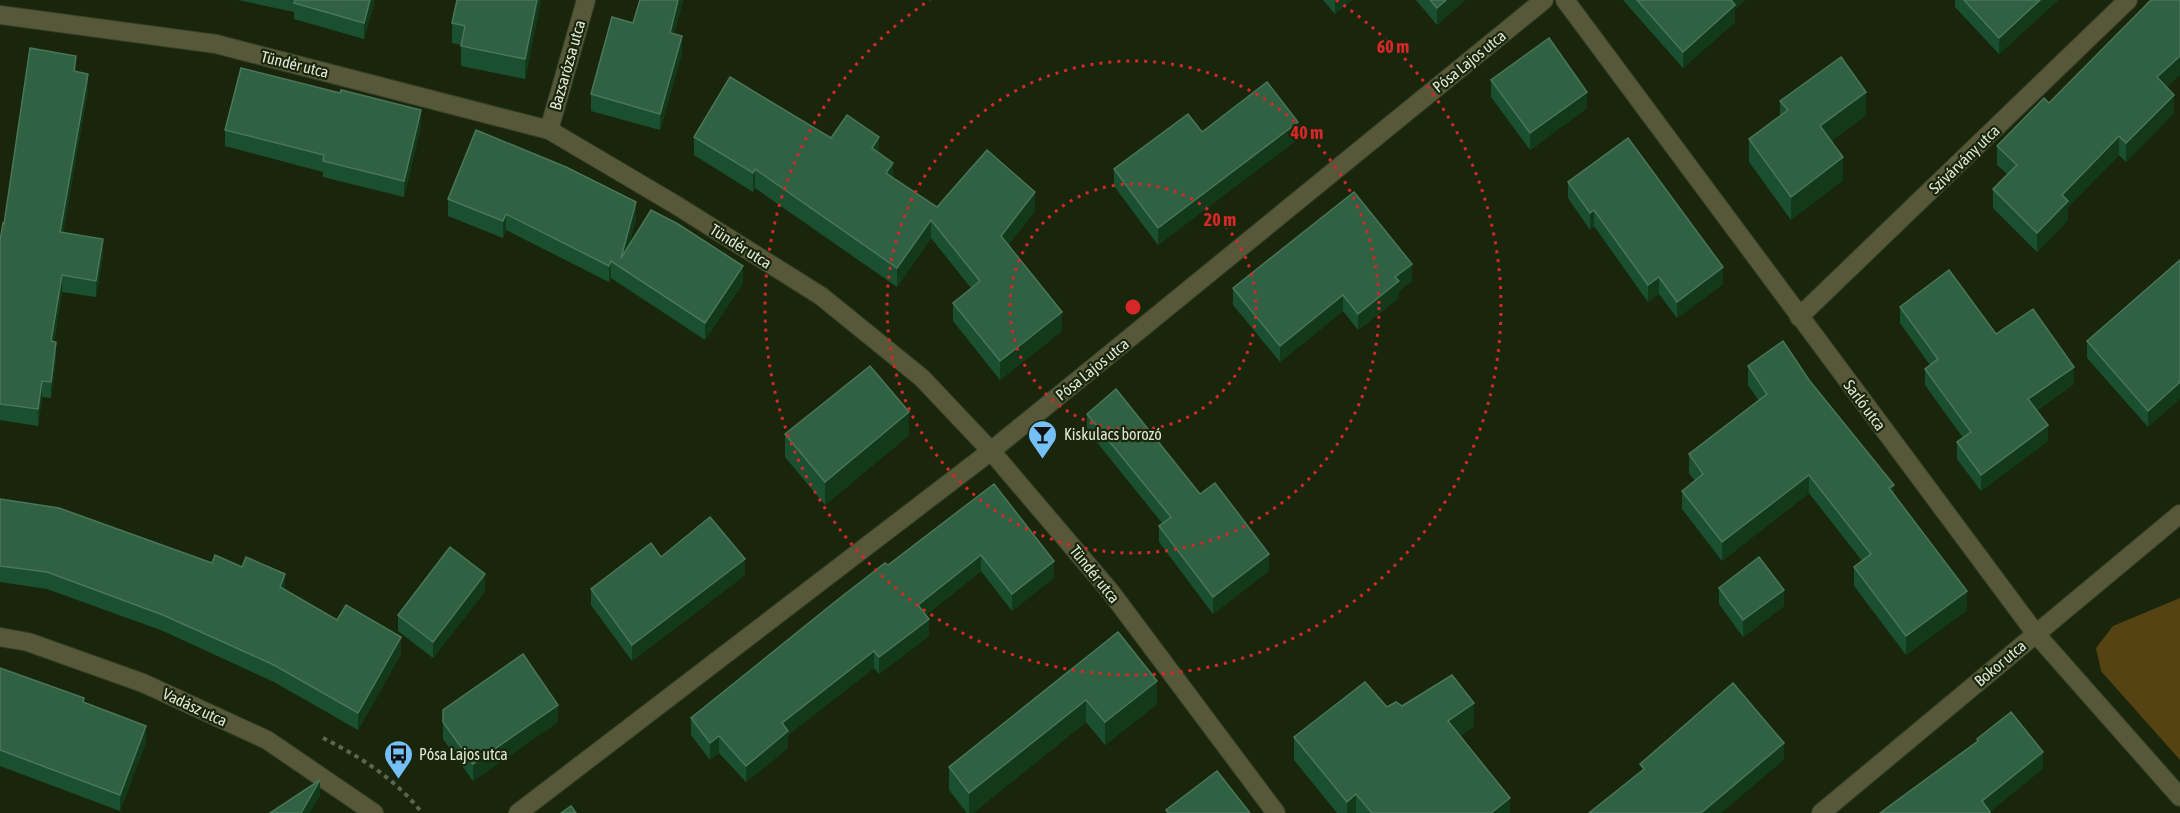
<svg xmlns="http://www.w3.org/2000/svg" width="2180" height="813" viewBox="0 0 2180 813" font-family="'Asap Condensed',sans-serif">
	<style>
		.green { fill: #554314 }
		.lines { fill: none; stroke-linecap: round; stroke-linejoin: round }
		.minor-casing { stroke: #354127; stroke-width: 20 }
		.path { stroke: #5a664e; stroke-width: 4; stroke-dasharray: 4.5 4.5; stroke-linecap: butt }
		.minor { stroke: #575839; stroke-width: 18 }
		.wall { fill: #1a5030 }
		.shaded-wall { fill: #11391a }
		.building { fill: #2f6142; stroke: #4a7659; stroke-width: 1.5 }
		.ring { fill: none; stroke: #d62828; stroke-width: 3; stroke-dasharray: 3 6 }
		.labels { text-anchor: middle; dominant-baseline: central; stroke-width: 4.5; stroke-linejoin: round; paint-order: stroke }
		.street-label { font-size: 16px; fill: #dee7d6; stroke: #19260b }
		.poi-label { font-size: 16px; fill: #dee7d6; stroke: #19260b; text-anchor: start }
		.centre { fill: #d62828; stroke: #19260b; stroke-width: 3 }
		.ring-label { font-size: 18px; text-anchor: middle; font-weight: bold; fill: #d62828; stroke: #19260b; stroke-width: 4.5; stroke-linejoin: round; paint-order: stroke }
	</style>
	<rect width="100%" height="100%" fill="#19260b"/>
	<polygon class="green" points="2180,598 2180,760 2101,671 2096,648 2113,626"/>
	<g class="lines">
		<defs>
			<g id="minor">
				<polyline points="1565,0 2036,634 2180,797"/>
				<polyline points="0,15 216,44 549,130 676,205 821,296 922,378 991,451 1110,591 1276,813"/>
				<polyline points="549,130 586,0"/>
				<polyline points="1799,317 2128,0"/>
				<polyline points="0,637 28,642 143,683 267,740 374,813"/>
				<polyline points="518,813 991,451 1544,0"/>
				<polyline points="1821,813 2180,514"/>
			</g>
		</defs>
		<use href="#minor" class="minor-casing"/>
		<path class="path" d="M323,738C359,756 397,780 422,813"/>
		<use href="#minor" class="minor"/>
	</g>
	<g class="wall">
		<polygon points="238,0 375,0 364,39 294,19 294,12"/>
		<polygon points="541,0 525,79 461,66 461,45 452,43 452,23"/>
		<polygon points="640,0 683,0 674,34 682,53 660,130 591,111 591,94 633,23"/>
		<polygon points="1323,0 1352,0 1335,14"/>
		<polygon points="1416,0 1465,0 1437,25"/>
		<polygon points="1623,0 1745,0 1735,9 1735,22 1683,68"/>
		<polygon points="1955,0 2058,0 1999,54 1955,7"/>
		<polygon points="76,72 88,90 63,233 103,256 96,297 62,292 54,342 56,359 51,398 42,397 38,426 0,420 0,241 4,224"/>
		<polygon points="1491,80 1587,108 1530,150 1491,97"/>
		<polygon points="2167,87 2174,113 2126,162 2119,155 2068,207 2068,220 2037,252 1993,208 1993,189 2007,174 1997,165 1997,146 2049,103"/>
		<polygon points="1780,101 1866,115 1831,141 1843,180 1791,220 1749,162 1749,139 1780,116"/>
		<polygon points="421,126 404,197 323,177 323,172 225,146 225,130"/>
		<polygon points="1202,132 1298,139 1158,245 1114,186 1114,169"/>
		<polygon points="694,137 879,153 893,178 937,207 1035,211 1008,245 1062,331 1000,380 953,321 953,303 971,288 931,238 897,287 755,188 753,192 694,155"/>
		<polygon points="1568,182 1723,284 1677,318 1659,294 1648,302 1594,226 1590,230 1568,198"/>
		<polygon points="448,199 636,219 629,245 743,283 705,340 611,278 609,282 506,230 503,238 448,216"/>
		<polygon points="2180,260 2148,427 2087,358 2087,341"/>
		<polygon points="1412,281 1399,291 1399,298 1358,330 1343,311 1280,362 1233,305 1233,288"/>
		<polygon points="1900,307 1996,334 2074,384 2037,410 2048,441 1981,491 1957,459 1957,442 1963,438 1925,385 1925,369 1930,365 1900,323"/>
		<polygon points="1748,366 1809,380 1894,494 1967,610 1906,655 1854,586 1854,567 1862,561 1809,493 1722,561 1682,509 1682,491 1695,481 1689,473 1689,454 1759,401 1748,385"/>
		<polygon points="1087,414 1200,494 1269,571 1213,614 1159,542 1159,526 1162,523 1087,430"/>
		<polygon points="785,434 909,435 825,505 785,457"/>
		<polygon points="994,484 1054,578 1012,611 981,571 926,615 929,636 879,674 874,668 788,735 788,748 746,782 719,753 710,760 691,735 691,718"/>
		<polygon points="0,499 285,590 337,620 401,654 358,730 274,682 163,631 47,589 0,582"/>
		<polygon points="661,557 745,575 632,661 591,605 591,589"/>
		<polygon points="1719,588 1784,606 1743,637 1719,604"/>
		<polygon points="485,591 433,658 398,631 398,615"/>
		<polygon points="1118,632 1157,704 1105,745 1086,722 973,813 967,813 949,790 949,767"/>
		<polygon points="0,668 84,703 146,742 120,811 0,766"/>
		<polygon points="1402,706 1474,726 1460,736 1510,813 1337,813 1294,760 1294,737 1387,707"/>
		<polygon points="443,710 558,722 473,781 443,739"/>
	</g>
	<g class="shaded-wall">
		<polygon points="370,0 375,0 364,39 364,23"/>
		<polygon points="537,0 541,0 525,79 525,59"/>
		<polygon points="678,0 683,0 670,49 670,33"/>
		<polygon points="1335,0 1352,0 1335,14"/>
		<polygon points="1446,0 1465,0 1437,25 1437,8"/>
		<polygon points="1729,0 1745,0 1735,9 1735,22 1683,68 1683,52"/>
		<polygon points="2040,0 2058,0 1999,54 1999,38"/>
		<polygon points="682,36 682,53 660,130 660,114"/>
		<polygon points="76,56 76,73 74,71"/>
		<polygon points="2180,56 2180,75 2157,96 2157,77"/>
		<polygon points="88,74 88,90 60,249 60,232"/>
		<polygon points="1587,92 1587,108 1530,150 1530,133"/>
		<polygon points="1866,92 1866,115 1820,149 1820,126"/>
		<polygon points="2174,95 2174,113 2126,162 2126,143"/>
		<polygon points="421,110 421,126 404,197 404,181"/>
		<polygon points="1298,122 1298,139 1158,245 1158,228"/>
		<polygon points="2119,136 2119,155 2068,207 2068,220 2037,252 2037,233 2062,195"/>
		<polygon points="879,137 879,156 872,148"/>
		<polygon points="1843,157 1843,180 1791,220 1791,197"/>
		<polygon points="893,163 893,181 886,173"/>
		<polygon points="755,169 755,188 753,192 753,173"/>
		<polygon points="1035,192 1035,211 1001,254 1001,236"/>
		<polygon points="636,202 636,219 623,269 621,258"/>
		<polygon points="1594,210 1594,226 1590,230 1590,213"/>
		<polygon points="506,214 506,230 503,238 503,221"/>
		<polygon points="931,220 931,238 897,287 897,268"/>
		<polygon points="103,239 103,256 96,297 96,281"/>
		<polygon points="611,261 611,278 609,282 609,266"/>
		<polygon points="1412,264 1412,281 1399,291 1399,298 1358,330 1358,314 1395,277"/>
		<polygon points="743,266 743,283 705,340 705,323"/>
		<polygon points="1723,267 1723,284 1677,318 1677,302"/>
		<polygon points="62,275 62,292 51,358 51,341"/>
		<polygon points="1659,277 1659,294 1648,302 1648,285"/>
		<polygon points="1343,295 1343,311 1280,362 1280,346"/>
		<polygon points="1062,312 1062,331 1000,380 1000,361"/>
		<polygon points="56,342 56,359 51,398 51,382"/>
		<polygon points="2074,367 2074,384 2028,415 2028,399"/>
		<polygon points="42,381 42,397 38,426 38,409"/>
		<polygon points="2180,382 2180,399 2148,427 2148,411"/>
		<polygon points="909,412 909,435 825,505 825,482"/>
		<polygon points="2048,425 2048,441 1981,491 1981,475"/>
		<polygon points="1809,475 1809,493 1722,561 1722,542"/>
		<polygon points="1894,485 1894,504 1889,488"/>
		<polygon points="1269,554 1269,571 1213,614 1213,597"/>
		<polygon points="981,555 981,571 918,621 918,605"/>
		<polygon points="745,559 745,575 632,661 632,645"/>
		<polygon points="1054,561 1054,578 1012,611 1012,594"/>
		<polygon points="285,574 285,591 280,587"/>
		<polygon points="485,574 485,591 433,658 433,642"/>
		<polygon points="1784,590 1784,606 1743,637 1743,620"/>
		<polygon points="1967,591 1967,610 1906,655 1906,636"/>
		<polygon points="929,619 929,636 879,674 879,657"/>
		<polygon points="401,637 401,654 358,730 358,713"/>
		<polygon points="874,651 874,668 788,735 788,748 746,782 746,766 782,723"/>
		<polygon points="1157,681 1157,704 1105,745 1105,722"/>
		<polygon points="1086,700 1086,722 973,813 969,813 969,793"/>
		<polygon points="1474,703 1474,726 1448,744 1448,721"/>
		<polygon points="558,705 558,722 473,781 473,764"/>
		<polygon points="146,726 146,742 120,811 120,795"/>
		<polygon points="719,736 719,753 710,760 710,743"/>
		<polygon points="1784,743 1784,760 1721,813 1701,813"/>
		<polygon points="2043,752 2043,769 1990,812 1990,813 1982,813 1982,801"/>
		<polygon points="320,780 320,796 310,813 301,813"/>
		<polygon points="1356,794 1356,813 1347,813 1347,802"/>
		<polygon points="1510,798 1510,813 1491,813"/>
	</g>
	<g class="building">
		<polygon points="295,0 370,0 364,23 294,3"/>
		<polygon points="457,0 537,0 525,59 461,46 465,26 452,23"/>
		<polygon points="640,0 678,0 670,33 682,36 660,114 591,94 612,17 633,23"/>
		<polygon points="1430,0 1446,0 1437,8"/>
		<polygon points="1637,0 1731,0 1735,5 1683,52"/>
		<polygon points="1964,0 2040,0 1999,38"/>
		<polygon points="2151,0 2180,0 2180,56 2157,77 2174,95 2126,143 2119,136 2062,195 2068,201 2037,233 1993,189 2017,165 1997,146 2044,98 2049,103"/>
		<polygon points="1549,38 1587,92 1530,133 1491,80"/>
		<polygon points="30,48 76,56 74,71 88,74 60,232 103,239 96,281 62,275 51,341 56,342 51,382 42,381 38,409 0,404 0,241 3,223 4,224"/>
		<polygon points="1841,57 1866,92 1820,126 1843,157 1791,197 1749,139 1788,110 1780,101"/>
		<polygon points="241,68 340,93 341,90 421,110 404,181 323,161 324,155 225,130"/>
		<polygon points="730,77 831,138 847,115 879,137 872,148 893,163 886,173 937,207 987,150 1035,192 1001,236 1062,312 1000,361 953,303 980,281 931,220 897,268 755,169 753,173 694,137"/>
		<polygon points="1267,82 1298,122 1158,228 1114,169 1188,114 1202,132"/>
		<polygon points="476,130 566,167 636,202 621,258 651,210 678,224 743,266 705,323 611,261 609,266 506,214 503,221 448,199"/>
		<polygon points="1628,138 1723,267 1677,302 1659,277 1648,285 1594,210 1590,213 1568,182"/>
		<polygon points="1354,192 1412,264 1395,277 1399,281 1358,314 1343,295 1280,346 1233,288"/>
		<polygon points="2180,260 2180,382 2148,411 2087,341"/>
		<polygon points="1949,270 1996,334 2033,309 2074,367 2028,399 2048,425 1981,475 1957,442 1971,432 1925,369 1938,359 1900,307"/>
		<polygon points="1783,341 1809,380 1894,485 1889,488 1967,591 1906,636 1854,567 1871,554 1809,475 1722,542 1682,491 1703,474 1689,454 1767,394 1748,366"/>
		<polygon points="870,366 909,412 825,482 785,434"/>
		<polygon points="1116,389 1200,494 1215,483 1269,554 1213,597 1159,526 1171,517 1087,414"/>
		<polygon points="994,484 1054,561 1012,594 981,555 918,605 929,619 879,657 874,651 782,723 788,731 746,766 719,736 710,743 691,718 836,601 885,563 888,565"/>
		<polygon points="0,499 59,508 212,563 215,555 242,567 246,557 285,574 280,587 337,620 346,605 401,637 358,713 274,665 163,615 47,572 0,566"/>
		<polygon points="710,517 745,559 632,645 591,589 651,543 661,557"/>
		<polygon points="450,547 485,574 433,642 398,615"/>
		<polygon points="1759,557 1784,590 1743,620 1719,588"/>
		<polygon points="1118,632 1157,681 1105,722 1086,700 969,793 949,767"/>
		<polygon points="523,654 558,705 473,764 443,722 443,710"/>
		<polygon points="0,668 84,698 83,702 146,726 120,795 0,750"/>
		<polygon points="1452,675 1474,703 1448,721 1510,798 1491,813 1372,813 1356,794 1347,802 1294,737 1365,682 1387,707 1396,702 1402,706"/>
		<polygon points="1733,683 1784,743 1701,813 1589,813 1644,769 1640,764"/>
		<polygon points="2011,712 2043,752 1982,801 1990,812 1988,813 1880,813 1978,741 1977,739"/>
		<polygon points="1217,771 1250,813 1168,813 1166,810"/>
		<polygon points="320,780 301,813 270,813"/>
		<polygon points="571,806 576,813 561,813"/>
	</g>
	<g class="ring">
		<circle cx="1133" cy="307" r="123"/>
		<circle cx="1133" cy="307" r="246"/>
		<path d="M1336 0A368 368 0 1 1 930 0"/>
	</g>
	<defs>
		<symbol id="bar-pin" viewBox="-11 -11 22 30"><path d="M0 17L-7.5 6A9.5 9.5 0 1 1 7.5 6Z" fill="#75c0f6" stroke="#19260b"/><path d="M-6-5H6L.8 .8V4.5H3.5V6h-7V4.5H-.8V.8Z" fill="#111"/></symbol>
		<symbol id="bus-pin" viewBox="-11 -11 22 30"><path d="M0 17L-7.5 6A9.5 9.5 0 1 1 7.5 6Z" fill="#75c0f6" stroke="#19260b"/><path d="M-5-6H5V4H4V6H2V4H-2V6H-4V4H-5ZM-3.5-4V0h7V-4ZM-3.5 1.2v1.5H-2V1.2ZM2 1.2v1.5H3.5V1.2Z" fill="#111"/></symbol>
	</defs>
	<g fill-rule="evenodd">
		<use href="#bar-pin" x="1026" y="418" width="33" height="45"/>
		<use href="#bus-pin" x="382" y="738" width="33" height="45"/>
	</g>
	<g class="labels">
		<g class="street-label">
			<text transform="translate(1469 61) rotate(-39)">Pósa Lajos utca</text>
			<text transform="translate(295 64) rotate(14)">Tündér utca</text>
			<text transform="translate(567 65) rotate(-74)">Bazsarózsa utca</text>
			<text transform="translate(1964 159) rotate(-44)">Szivárvány utca</text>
			<text transform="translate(741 246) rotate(32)">Tündér utca</text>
			<text transform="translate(1092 369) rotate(-39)">Pósa Lajos utca</text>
			<text transform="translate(1865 405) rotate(53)">Sarló utca</text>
			<text transform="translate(1095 574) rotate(51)">Tündér utca</text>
			<text transform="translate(2000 663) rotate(-40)">Bokor utca</text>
			<text transform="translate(195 707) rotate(25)">Vadász utca</text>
		</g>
		<g class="poi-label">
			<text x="1064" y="434">Kiskulacs borozó</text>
			<text x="419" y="754">Pósa Lajos utca</text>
		</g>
	</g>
	<circle cx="1133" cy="307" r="9" class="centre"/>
	<g class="ring-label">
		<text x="1393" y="53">60 m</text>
		<text x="1307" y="139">40 m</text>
		<text x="1220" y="226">20 m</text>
	</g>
</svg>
